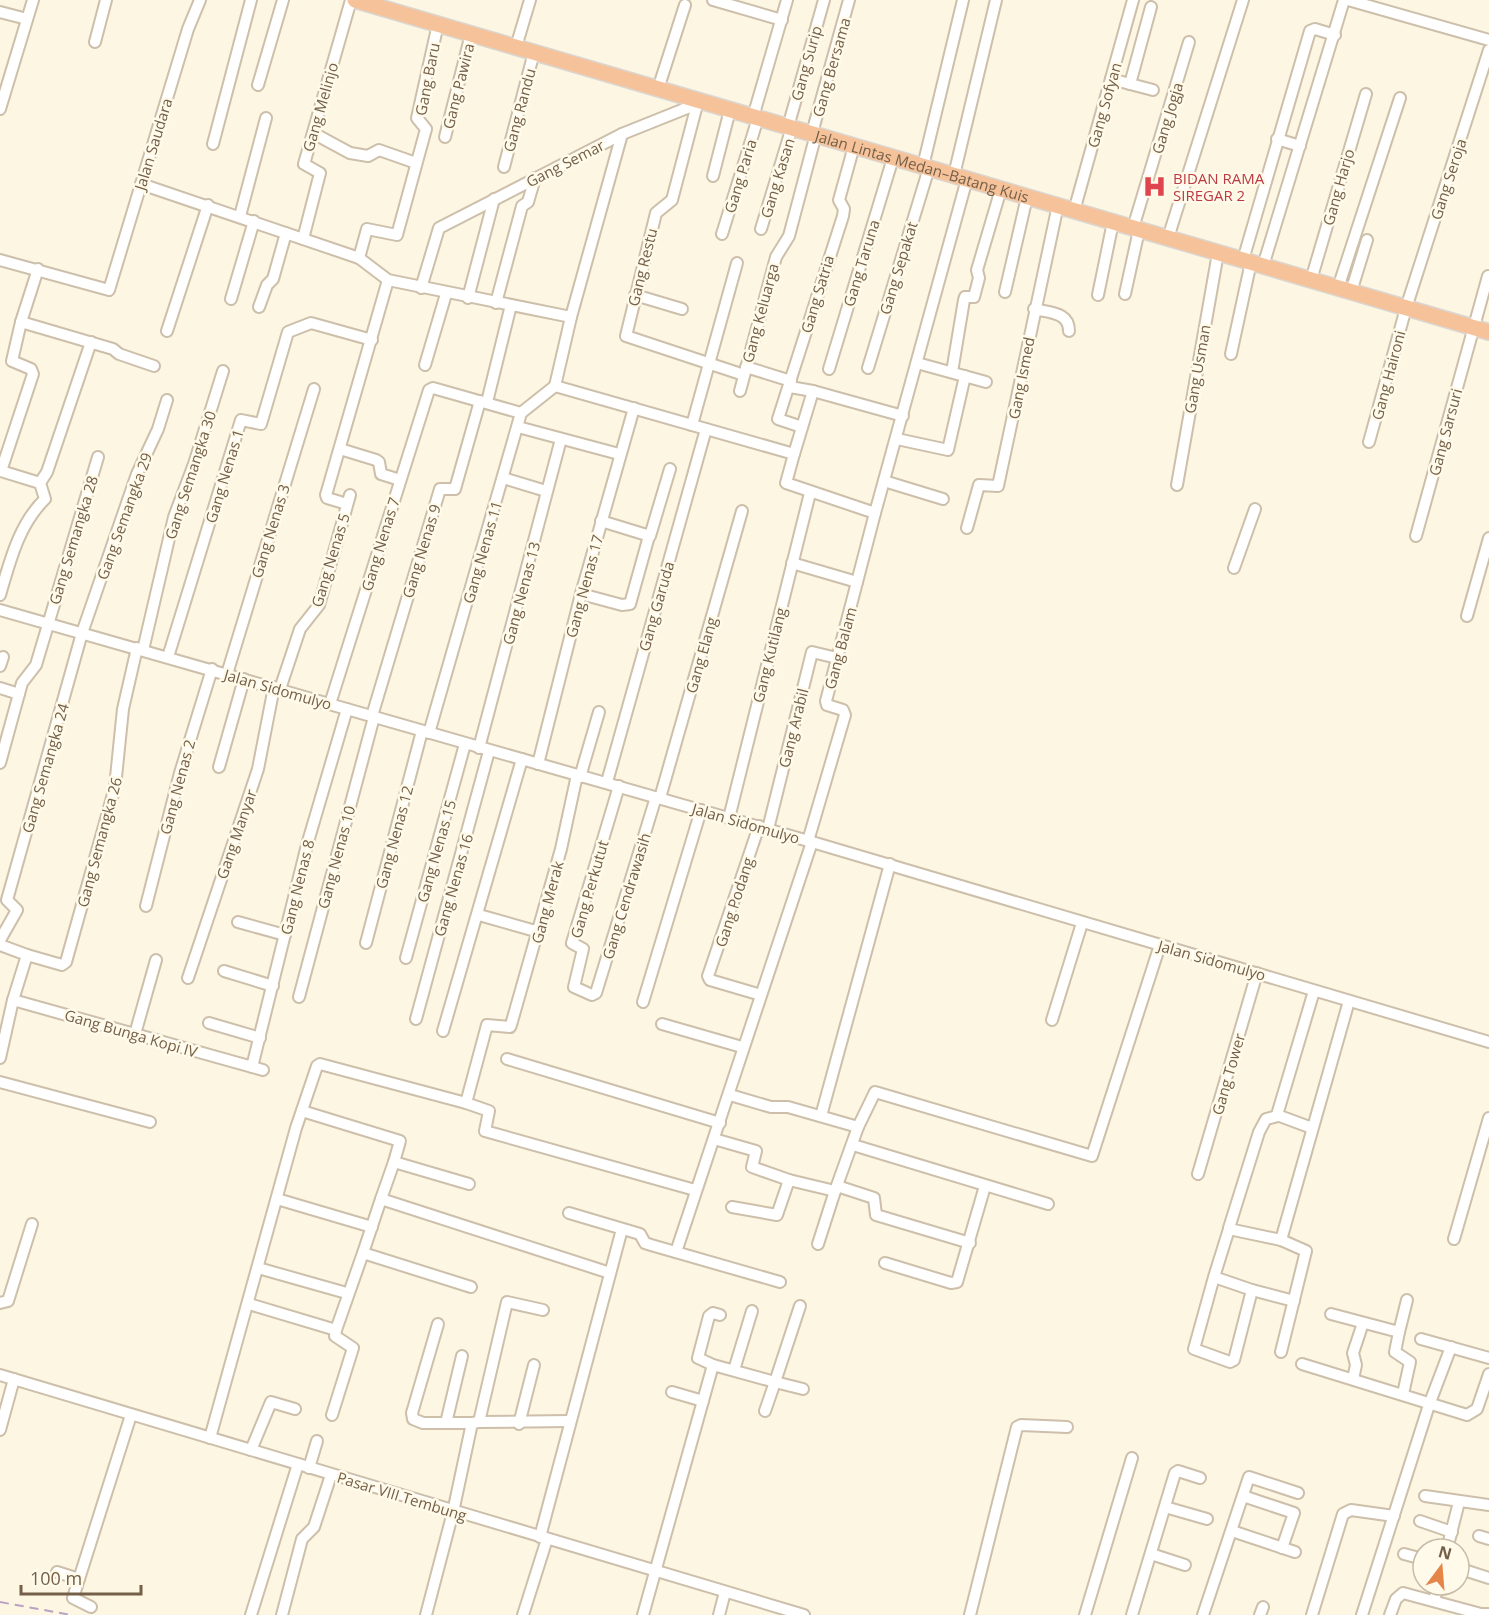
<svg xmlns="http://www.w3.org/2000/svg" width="1489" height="1615" viewBox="0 0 1489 1615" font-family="'Open Sans',sans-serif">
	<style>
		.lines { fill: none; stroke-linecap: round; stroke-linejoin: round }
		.minor-casing { stroke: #cdbfaa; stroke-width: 14 }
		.highway-casing { stroke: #dbd6d0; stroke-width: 18 }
		.minor { stroke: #fff; stroke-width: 10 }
		.highway { stroke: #f6c29a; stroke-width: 15 }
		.rail { stroke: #bba2c5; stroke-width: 2; stroke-dasharray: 9 6; stroke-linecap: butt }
		.labels { text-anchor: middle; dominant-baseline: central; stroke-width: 5; stroke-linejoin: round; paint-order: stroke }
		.street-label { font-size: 15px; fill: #746049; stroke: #fffae9 }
		.health-label { font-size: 15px; fill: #be3a42; stroke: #fffae9; text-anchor: start }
	</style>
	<rect width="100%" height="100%" fill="#fcf6e3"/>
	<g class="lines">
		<defs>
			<g id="minor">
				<polyline points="713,0 782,20"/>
				<polyline points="1348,0 1489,40"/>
				<polyline points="0,12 27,19"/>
				<polyline points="95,42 106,0"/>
				<polyline points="516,47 530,0"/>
				<polyline points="1111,79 1153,90"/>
				<polyline points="1130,84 1151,7"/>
				<polyline points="258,85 283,0"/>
				<polyline points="658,89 685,5"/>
				<polyline points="698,101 672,200 656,213 626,336 744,375"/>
				<polyline points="0,109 33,0"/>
				<polyline points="753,117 787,0"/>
				<polyline points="788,127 824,0"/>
				<polyline points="313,133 350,153 368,156 379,150 416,163"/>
				<polyline points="812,133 849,0"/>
				<polyline points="445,137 471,34"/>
				<polyline points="1277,139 1300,146"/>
				<polyline points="213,144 251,0"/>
				<polyline points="923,166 963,0"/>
				<polyline points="504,167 534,52"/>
				<polyline points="954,175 996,0"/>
				<polyline points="713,176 730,110"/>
				<polyline points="141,184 359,258 388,280 571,317 555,386 794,454 786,483 875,513 967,179"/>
				<polyline points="1074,211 1133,0"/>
				<polyline points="240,216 266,118"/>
				<polyline points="1133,228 1189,42"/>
				<polyline points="761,229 792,127"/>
				<polyline points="722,234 758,118"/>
				<polyline points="1168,238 1243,0"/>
				<polyline points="303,239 320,173 304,164 351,0"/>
				<polyline points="359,258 367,229 397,235 426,129 417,118 438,24"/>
				<polyline points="0,260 109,290 188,29 200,0"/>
				<polyline points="1243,260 1310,31 1315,29 1335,35"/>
				<polyline points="1263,266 1344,0"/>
				<polyline points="1311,280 1366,94"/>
				<polyline points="421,288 439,228 622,134 697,104"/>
				<polyline points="1338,288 1400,98"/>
				<polyline points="1005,292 1027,197"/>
				<polyline points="1351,292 1367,240"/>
				<polyline points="1125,294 1139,230"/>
				<polyline points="635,295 682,309"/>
				<polyline points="1098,295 1113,222"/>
				<polyline points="468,298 494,199"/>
				<polyline points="231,299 254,221"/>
				<polyline points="496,303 522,206 528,202 535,178"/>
				<polyline points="259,307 267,285 273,279 286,233"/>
				<path d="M1034,309C1050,313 1069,312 1069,331"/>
				<polyline points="571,317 622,134"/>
				<polyline points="21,322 113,349 119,354 154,366"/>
				<polyline points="167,331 208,205"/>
				<polyline points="1231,354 1251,262"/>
				<polyline points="917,363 986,382"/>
				<polyline points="425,365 446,294"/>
				<polyline points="746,367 791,381"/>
				<polyline points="868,368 929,168"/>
				<polyline points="829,369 893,158"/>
				<polyline points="952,372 964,300 965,297 974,297 979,278 977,270 1001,189"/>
				<polyline points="790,387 813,391"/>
				<polyline points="740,391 776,257 789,236 816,134"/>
				<polyline points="487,402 511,305"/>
				<polyline points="692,425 737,263"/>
				<polyline points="518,427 619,454"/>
				<polyline points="802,427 778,419 843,216 844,209 839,200 854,146"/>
				<polyline points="897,439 948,450 965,376"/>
				<polyline points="1369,442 1406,308 1489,50"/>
				<polyline points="340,449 376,460 379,462 381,474 400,480"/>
				<polyline points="794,454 813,391 903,416"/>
				<polyline points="503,478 546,491"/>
				<polyline points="884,481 943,499"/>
				<polyline points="40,483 47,472 91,342"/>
				<polyline points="1177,485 1218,253"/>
				<polyline points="347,504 327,498 326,495 388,280"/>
				<polyline points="601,521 650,536 670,469"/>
				<polyline points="967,528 979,485 998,486 1058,205"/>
				<polyline points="1416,536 1488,276"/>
				<polyline points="792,563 857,582"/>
				<polyline points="1234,568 1255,509"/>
				<polyline points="581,594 622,605 630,604 649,536"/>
				<path d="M0,595C10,561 19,524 45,499L40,483L1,471L33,374L31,369L12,361L21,322L38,269"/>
				<polyline points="0,610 812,842 1489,1042"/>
				<polyline points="1467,616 1489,538"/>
				<polyline points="143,650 174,517 194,464 223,371"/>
				<polyline points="168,657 241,420 261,424 288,332 311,323 372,340"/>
				<polyline points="0,666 3,657"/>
				<polyline points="227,674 314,389"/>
				<polyline points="0,688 19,694"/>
				<polyline points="280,689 300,629 319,605 350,495"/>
				<polyline points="330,704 429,390 433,388 521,413"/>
				<polyline points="372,716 440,489 455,489 480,401"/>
				<polyline points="429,733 521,413 555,386"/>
				<polyline points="479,748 561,439"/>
				<polyline points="0,763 22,683 36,665 98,457"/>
				<polyline points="538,764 581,594 634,408"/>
				<polyline points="219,767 244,679"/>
				<polyline points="580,777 599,712"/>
				<polyline points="607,782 706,429"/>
				<polyline points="619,786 572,943 583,949 574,987 592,995 596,993 656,797"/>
				<polyline points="660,798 742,511"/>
				<polyline points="729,818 810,493"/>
				<polyline points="759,826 708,976 710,980 761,995"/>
				<polyline points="768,829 812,652 837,658"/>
				<polyline points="808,841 845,715 843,710 827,705 826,701 875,513"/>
				<polyline points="146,906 180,773 212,669"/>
				<polyline points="479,915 539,932"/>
				<polyline points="238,922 285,935"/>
				<polyline points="0,940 17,910 7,900 82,633 137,474 158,429 167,400"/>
				<polyline points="366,943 422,731"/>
				<polyline points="0,945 27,955"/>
				<polyline points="406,958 465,744"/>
				<polyline points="224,971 273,986"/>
				<polyline points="188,978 258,769 274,687"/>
				<polyline points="299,997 374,717"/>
				<polyline points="13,1000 263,1070"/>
				<polyline points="643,1002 701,810"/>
				<polyline points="416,1019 489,751"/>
				<polyline points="1052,1020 1082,923"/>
				<polyline points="209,1023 260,1038"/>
				<polyline points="662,1024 742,1047"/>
				<polyline points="443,1031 522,759"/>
				<polyline points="135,1034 156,960"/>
				<polyline points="0,1058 13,1000 27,955 62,965 66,962 115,787 123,709 137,648"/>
				<polyline points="507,1059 720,1123"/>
				<polyline points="252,1067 307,845 347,709"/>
				<polyline points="0,1082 150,1122"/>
				<polyline points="730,1095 771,1107 788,1107 858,1127"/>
				<polyline points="466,1103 489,1111 485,1131 695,1190"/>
				<polyline points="302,1111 400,1141 394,1162 469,1184"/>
				<polyline points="821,1116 890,864"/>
				<polyline points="1312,1128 1277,1115 1314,991"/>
				<polyline points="714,1139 756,1151 752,1167 789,1180"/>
				<polyline points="853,1145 1048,1204"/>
				<polyline points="1198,1174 1257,973"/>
				<polyline points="837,1186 874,1198 876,1215 970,1243"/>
				<polyline points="277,1199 372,1227"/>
				<polyline points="381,1199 394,1162"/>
				<polyline points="732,1207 777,1215 789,1180 835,1191 858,1127 875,1092 1092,1156 1160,945"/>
				<polyline points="569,1213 640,1234 645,1243 651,1245 780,1282"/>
				<polyline points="1229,1228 1259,1132 1266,1119 1278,1116"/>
				<polyline points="1454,1239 1489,1118"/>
				<polyline points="1281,1240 1349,1001"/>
				<polyline points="818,1244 835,1191"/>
				<polyline points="676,1252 812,842"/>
				<polyline points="885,1263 951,1283 957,1282 985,1186"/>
				<polyline points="258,1268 343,1292"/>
				<polyline points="1214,1277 1194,1349 1230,1362 1234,1360 1252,1290 1214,1277 1229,1229 1281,1240 1306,1251 1281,1352"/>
				<polyline points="471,1287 363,1253 381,1199 610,1273"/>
				<polyline points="1252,1290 1294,1301"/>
				<polyline points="0,1303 8,1301 32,1224"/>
				<polyline points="249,1304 336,1330"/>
				<polyline points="800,1306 775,1382 803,1389"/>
				<polyline points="1331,1314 1399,1332 1395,1352 1410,1362 1403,1394"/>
				<polyline points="720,1315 713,1313 709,1316 698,1358 713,1365 775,1382 765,1411"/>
				<polyline points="438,1324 412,1413 413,1419 423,1423 472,1423"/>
				<polyline points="1399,1332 1407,1300"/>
				<polyline points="1421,1339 1489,1358"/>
				<polyline points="1302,1364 1467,1415 1477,1409 1489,1374"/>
				<polyline points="734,1370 752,1311"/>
				<polyline points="0,1375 804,1615"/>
				<polyline points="1353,1379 1356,1365 1353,1353 1363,1323"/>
				<polyline points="672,1392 703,1401"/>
				<polyline points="332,1415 353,1348 335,1336 336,1330 363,1253"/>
				<polyline points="479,1422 570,1421"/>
				<polyline points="446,1423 462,1356"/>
				<polyline points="519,1424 534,1365"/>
				<polyline points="0,1430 14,1379"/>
				<polyline points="210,1438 296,1128 317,1066 320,1064 466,1103 487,1025 510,1027 511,1025 561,849 577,775"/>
				<polyline points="251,1450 271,1402 295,1409"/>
				<polyline points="309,1468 317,1441"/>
				<polyline points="1243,1496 1294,1513 1282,1548"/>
				<polyline points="1425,1496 1489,1505"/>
				<polyline points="1165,1507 1207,1519"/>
				<polyline points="1420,1521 1452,1532"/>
				<polyline points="1232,1531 1295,1552"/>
				<polyline points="1479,1536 1489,1539"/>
				<polyline points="540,1537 622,1229"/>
				<polyline points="1447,1549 1459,1502"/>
				<polyline points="1151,1554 1185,1565"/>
				<polyline points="1404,1554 1423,1559"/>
				<polyline points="1467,1571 1489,1578"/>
				<polyline points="57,1572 79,1579"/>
				<polyline points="1434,1601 1438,1585"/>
				<polyline points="91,1607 73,1598 131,1415"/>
				<polyline points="251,1615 298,1464"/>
				<polyline points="282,1615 302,1539 314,1527 331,1475"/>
				<polyline points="426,1615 453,1512 472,1423 479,1422 507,1302 543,1310"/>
				<polyline points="523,1615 547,1539"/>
				<polyline points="643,1615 713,1365"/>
				<polyline points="719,1615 725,1592"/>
				<polyline points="970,1615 1017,1427 1021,1425 1067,1427"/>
				<polyline points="1085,1615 1132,1458"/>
				<polyline points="1132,1615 1175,1473 1178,1471 1200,1478"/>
				<polyline points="1203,1615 1249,1477 1298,1493"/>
				<polyline points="1260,1615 1263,1607"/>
				<polyline points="1312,1615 1343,1514 1351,1510 1394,1516"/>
				<polyline points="1362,1615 1429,1405 1451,1347"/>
				<polyline points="1390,1615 1396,1599 1403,1593 1481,1614 1489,1614"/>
			</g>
			<g id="highway">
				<path id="s1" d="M355,0L1489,332"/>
			</g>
		</defs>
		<use href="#minor" class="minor-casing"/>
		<use href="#highway" class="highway-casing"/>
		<use href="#minor" class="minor"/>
		<use href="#highway" class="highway"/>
		<polyline class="rail" points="0,1602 71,1615"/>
	</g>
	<defs>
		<symbol id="hospital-bare" viewBox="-9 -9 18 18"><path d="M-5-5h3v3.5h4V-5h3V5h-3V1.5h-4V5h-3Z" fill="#e0444e" stroke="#fffae9" stroke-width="2.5" paint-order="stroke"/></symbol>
	</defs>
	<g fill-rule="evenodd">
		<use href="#hospital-bare" x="1138" y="170" width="33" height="33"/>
	</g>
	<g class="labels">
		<g class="street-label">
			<text transform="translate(806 63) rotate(-74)">Gang Surip</text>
			<text transform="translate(831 67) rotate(-74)">Gang Bersama</text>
			<text transform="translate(427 79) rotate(-79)">Gang Baru</text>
			<text transform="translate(458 86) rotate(-76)">Gang Pawira</text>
			<text transform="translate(1104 105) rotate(-74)">Gang Sofyan</text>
			<text transform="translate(320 107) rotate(-74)">Gang Melinjo</text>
			<text transform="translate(519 110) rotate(-75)">Gang Randu</text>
			<text transform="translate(1167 118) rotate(-73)">Gang Jogja</text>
			<text transform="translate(153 144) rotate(-73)">Jalan Saudara</text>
			<text transform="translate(565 163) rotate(-27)">Gang Semar</text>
			<text stroke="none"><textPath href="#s1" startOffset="591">Jalan Lintas Medan–Batang Kuis</textPath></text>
			<text transform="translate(740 176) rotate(-73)">Gang Paria</text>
			<text transform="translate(777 178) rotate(-73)">Gang Kasan</text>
			<text transform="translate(1448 179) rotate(-72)">Gang Seroja</text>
			<text transform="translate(1338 187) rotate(-74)">Gang Harjo</text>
			<text transform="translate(861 263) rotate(-73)">Gang Taruna</text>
			<text transform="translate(642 267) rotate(-76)">Gang Restu</text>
			<text transform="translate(898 268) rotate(-73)">Gang Sepakat</text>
			<text transform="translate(817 294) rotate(-73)">Gang Satria</text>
			<text transform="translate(760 313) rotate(-75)">Gang Keluarga</text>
			<text transform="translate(1197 369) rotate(-80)">Gang Usman</text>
			<text transform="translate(1388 375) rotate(-75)">Gang Haironi</text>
			<text transform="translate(1021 378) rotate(-79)">Gang Ismed</text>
			<text transform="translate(1445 432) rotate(-75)">Gang Sarsuri</text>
			<text transform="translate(190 475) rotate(-72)">Gang Semangka 30</text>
			<text transform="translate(224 476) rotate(-73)">Gang Nenas 1</text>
			<text transform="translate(124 516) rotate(-70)">Gang Semangka 29</text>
			<text transform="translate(270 531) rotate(-73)">Gang Nenas 3</text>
			<text transform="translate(73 540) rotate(-73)">Gang Semangka 28</text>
			<text transform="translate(380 544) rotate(-73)">Gang Nenas 7</text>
			<text transform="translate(421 551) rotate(-73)">Gang Nenas 9</text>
			<text transform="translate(482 552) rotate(-74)">Gang Nenas 11</text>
			<text transform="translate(330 560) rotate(-73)">Gang Nenas 5</text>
			<text transform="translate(584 586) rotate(-75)">Gang Nenas 17</text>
			<text transform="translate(521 593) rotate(-75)">Gang Nenas 13</text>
			<text transform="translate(656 606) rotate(-74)">Gang Garuda</text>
			<text transform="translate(840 648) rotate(-75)">Gang Balam</text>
			<text transform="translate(701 655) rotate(-74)">Gang Elang</text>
			<text transform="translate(769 655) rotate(-76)">Gang Kutilang</text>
			<text transform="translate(278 689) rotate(16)">Jalan Sidomulyo</text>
			<text transform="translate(793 728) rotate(-76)">Gang Arabil</text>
			<text transform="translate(45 768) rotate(-74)">Gang Semangka 24</text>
			<text transform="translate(177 787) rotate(-75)">Gang Nenas 2</text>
			<text transform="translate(746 823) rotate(16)">Jalan Sidomulyo</text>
			<text transform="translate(236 834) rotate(-71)">Gang Manyar</text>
			<text transform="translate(394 837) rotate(-75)">Gang Nenas 12</text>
			<text transform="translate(99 842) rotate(-75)">Gang Semangka 26</text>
			<text transform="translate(436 851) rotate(-74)">Gang Nenas 15</text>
			<text transform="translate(336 857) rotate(-75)">Gang Nenas 10</text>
			<text transform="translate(453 885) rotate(-74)">Gang Nenas 16</text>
			<text transform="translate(297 887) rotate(-76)">Gang Nenas 8</text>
			<text transform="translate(589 889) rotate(-74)">Gang Perkutut</text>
			<text transform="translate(626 896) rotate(-73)">Gang Cendrawasih</text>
			<text transform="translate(547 902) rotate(-75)">Gang Merak</text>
			<text transform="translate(734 902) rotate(-72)">Gang Podang</text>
			<text transform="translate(1212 960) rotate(16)">Jalan Sidomulyo</text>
			<text transform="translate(131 1033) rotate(16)">Gang Bunga Kopi IV</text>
			<text transform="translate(1228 1074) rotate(-74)">Gang Tower</text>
			<text transform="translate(402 1496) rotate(17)">Pasar VIII Tembung</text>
		</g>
		<g class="health-label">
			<text x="1173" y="178">BIDAN RAMA<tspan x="1173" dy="17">SIREGAR 2</tspan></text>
		</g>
	</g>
	<g transform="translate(1441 1567) rotate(16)"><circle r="28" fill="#fffae9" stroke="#c7bca9" stroke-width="1.5"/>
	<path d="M0-4.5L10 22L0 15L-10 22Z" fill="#e58649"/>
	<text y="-9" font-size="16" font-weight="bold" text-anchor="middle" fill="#746049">N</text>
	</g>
	<path d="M21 1585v9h120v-9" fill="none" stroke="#746049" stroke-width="3"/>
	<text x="30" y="1585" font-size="18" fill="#746049" stroke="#fffae9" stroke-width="4.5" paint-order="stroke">100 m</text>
</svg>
